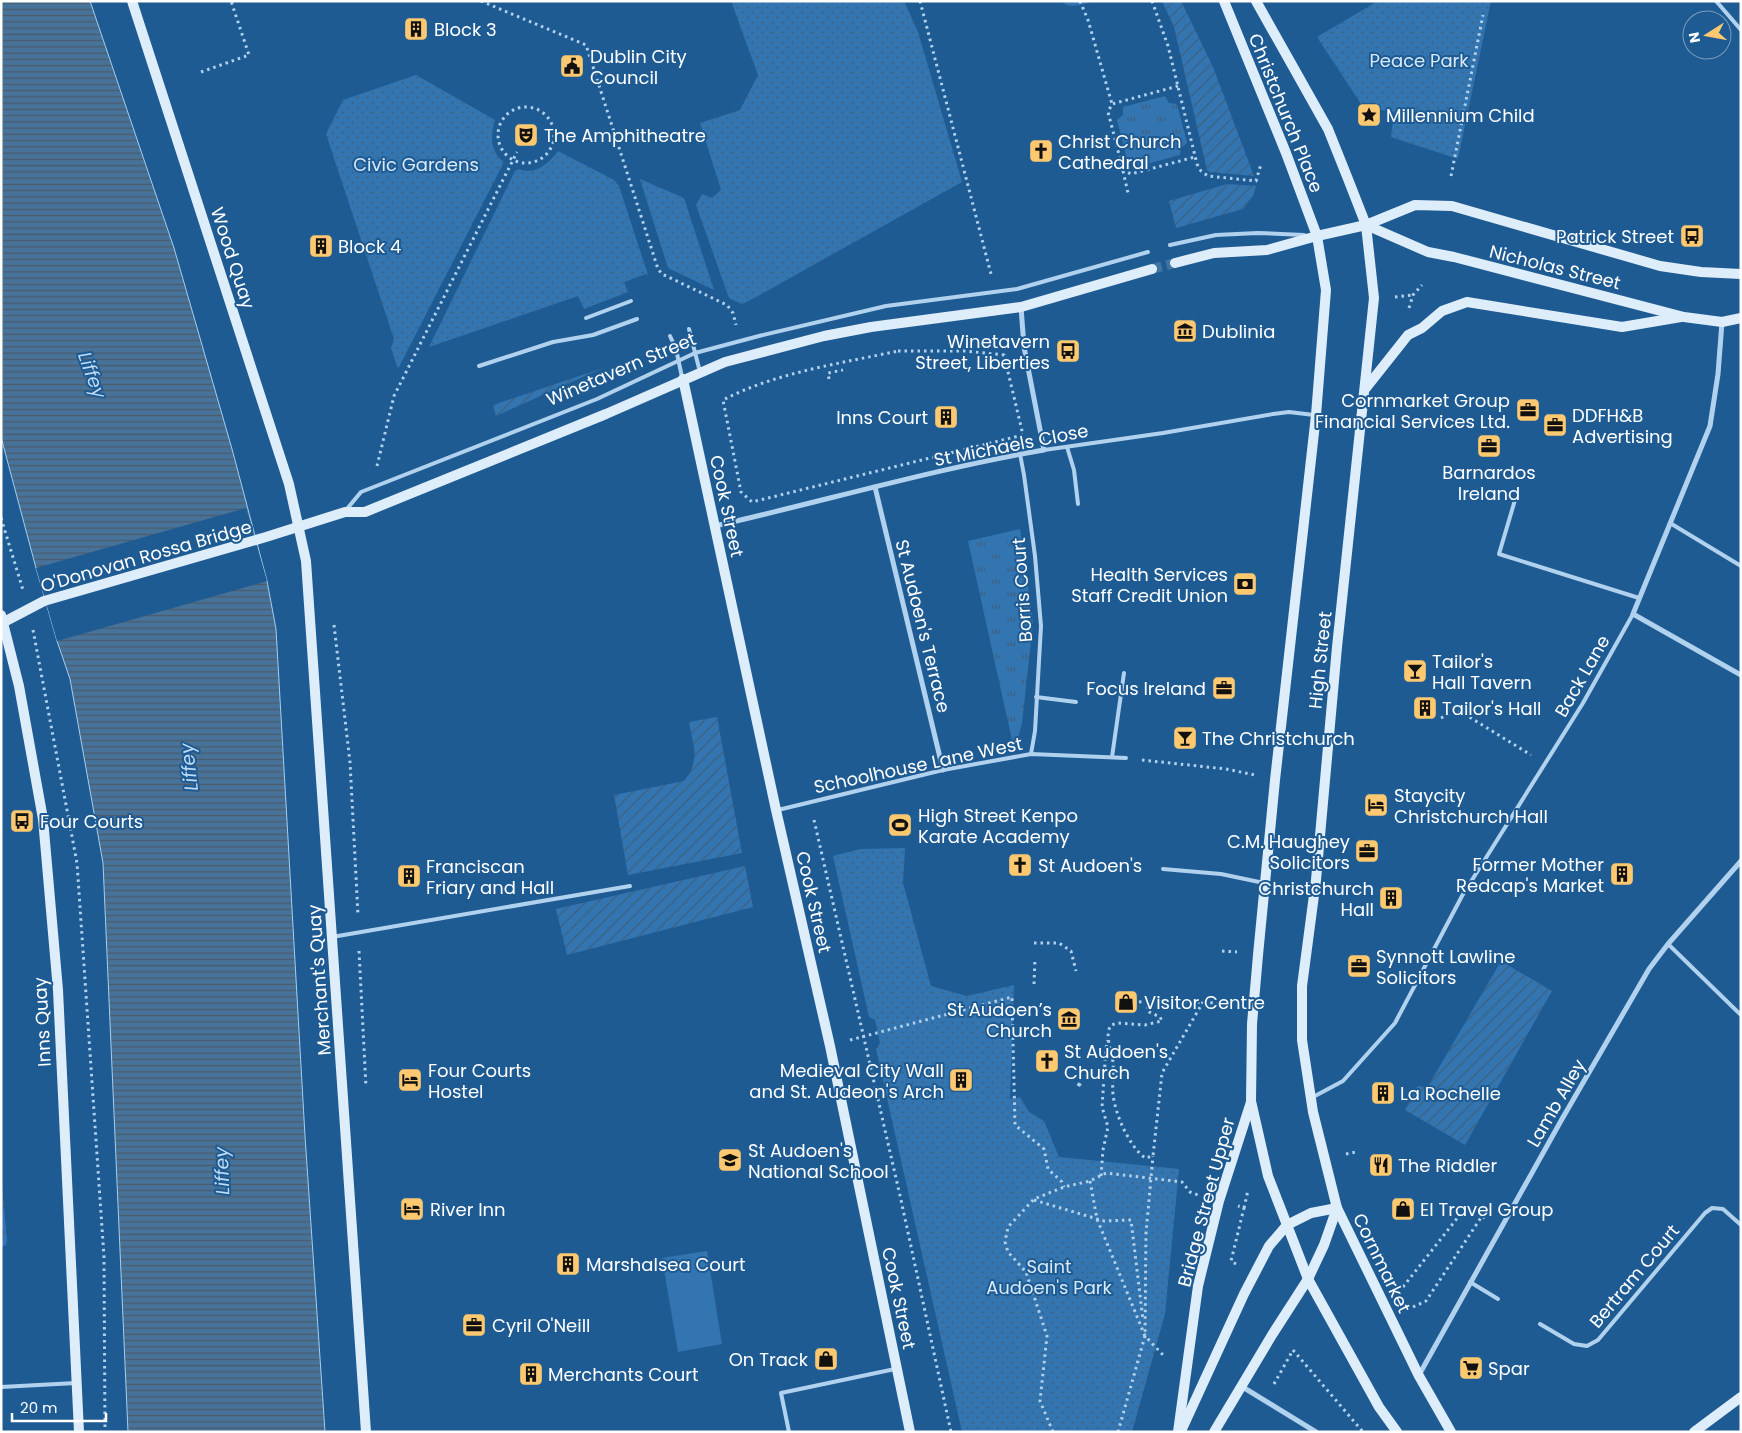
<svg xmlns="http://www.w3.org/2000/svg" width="1742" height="1433" viewBox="0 0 1742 1433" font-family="Poppins,sans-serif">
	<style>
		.grass { fill: url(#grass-tufts) }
		.park { fill: url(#park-dots) }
		.garden { fill: url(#garden-furrows) }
		.pitch { fill: #3275b1 }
		.water { fill: url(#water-rules); stroke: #a5ceef }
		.pier { fill: #1f5b93 }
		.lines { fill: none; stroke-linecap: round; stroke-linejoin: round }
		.secondary-tunnel { stroke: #4174a3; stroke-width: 10; stroke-dasharray: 10 5; stroke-linecap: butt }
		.path { stroke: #b1d2ee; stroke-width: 3; stroke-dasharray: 2.5 4; stroke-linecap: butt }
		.lane { stroke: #b1d2ee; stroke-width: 4 }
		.street { stroke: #b1d2ee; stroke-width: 5 }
		.secondary { stroke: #deedfa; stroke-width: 10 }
		.labels { text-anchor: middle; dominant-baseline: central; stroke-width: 4; stroke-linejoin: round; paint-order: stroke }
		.poi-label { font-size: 18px; fill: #fff; stroke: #1f5b93; text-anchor: start }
		.park-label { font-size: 18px; fill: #d7eafa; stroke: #1f5b93 }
		.street-label { font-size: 18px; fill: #fff; stroke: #1f5b93 }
		.water-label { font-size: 19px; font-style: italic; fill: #bddbf5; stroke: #1f5b93 }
	</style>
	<defs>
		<pattern id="grass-tufts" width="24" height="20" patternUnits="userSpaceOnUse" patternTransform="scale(1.25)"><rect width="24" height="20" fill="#3275b1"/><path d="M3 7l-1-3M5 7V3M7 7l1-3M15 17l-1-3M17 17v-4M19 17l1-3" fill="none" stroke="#3f607e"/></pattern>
		<pattern id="park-dots" width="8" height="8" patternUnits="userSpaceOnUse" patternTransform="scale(1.25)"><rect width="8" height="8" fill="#3275b1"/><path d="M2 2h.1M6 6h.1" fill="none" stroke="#3f607e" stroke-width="1.8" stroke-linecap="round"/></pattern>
		<pattern id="garden-furrows" width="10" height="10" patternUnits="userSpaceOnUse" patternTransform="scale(1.25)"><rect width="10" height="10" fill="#3275b1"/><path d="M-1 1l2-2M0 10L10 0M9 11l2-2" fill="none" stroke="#3f607e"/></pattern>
		<pattern id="water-rules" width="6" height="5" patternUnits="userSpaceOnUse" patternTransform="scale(1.25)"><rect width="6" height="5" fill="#477299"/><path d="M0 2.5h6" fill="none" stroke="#4a5b6b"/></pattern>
	</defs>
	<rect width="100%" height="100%" fill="#1f5b93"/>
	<g class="grass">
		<path d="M1061,1H1094C1082,4 1071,10 1061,1Z"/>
		<polygon points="1165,96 1169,103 1177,104 1187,143 1181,148 1180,155 1139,166 1134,160 1127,159 1117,120 1123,115 1123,107"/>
		<polygon points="1020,529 1033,623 1022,723 1018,738 1012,740 968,541"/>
		<polygon points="1,1175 7,1240 6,1245 1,1247"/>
	</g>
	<g class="park">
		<polygon points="731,1 904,1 918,32 962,182 756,297 742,304 729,298 696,205 702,194 712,198 721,190 700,123 740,110 758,75"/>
		<polygon points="1378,1 1491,1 1458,159 1391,137 1394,112 1363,107 1317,37"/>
		<path d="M416,75L495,120C490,136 490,151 504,162L398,369L391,348L394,339L326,134L343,100Z"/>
		<path d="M558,151L614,180L619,186L648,275L646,274L624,282L628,292L584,309L578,296L429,347L515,171L519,169C535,176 549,163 558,151Z"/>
		<polygon points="640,179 684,198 714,290 668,268"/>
		<polygon points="905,848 903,883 931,986 967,996 1014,985 1010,1099 1020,1097 1029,1112 1044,1121 1059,1157 1179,1169 1165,1314 1132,1432 962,1432 876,1049 880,1043 875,1020 869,1017 833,856 861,849"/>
	</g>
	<g class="garden">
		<polygon points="1162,1 1181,1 1213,67 1254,176 1210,172 1207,170 1174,27"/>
		<polygon points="1227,184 1256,186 1253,196 1243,209 1176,228 1169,201"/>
		<polygon points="603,368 496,416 493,405"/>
		<path d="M717,717L742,853L628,875L614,795L684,781C701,760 693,746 689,722Z"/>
		<polygon points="745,866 753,907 567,955 556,909"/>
		<polygon points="1501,961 1552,991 1465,1145 1405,1110 1418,1086 1427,1088"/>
	</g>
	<polygon class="pitch" points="707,1251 722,1344 678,1352 662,1258"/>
	<polygon class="water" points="1,1 90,1 174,248 232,449 267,581 276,629 305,1136 325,1432 128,1432 103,863 70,679 57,641 36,568 1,437"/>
	<polygon class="pier" points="246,508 267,581 57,641 36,568"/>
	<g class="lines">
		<polyline class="secondary-tunnel" points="1152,269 1175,263"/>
		<g class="path">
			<polyline points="481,1 586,45 658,269 662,274 727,305 733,313 736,325"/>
			<polyline points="920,1 991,274"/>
			<polyline points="1080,1 1088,20 1112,104"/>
			<polyline points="1152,1 1168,46 1197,164 1201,171 1208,176 1256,181 1261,164"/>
			<polyline points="201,72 249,55 231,1"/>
			<polyline points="1178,86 1112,104 1108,112 1123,170 1131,174 1195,157"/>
			<circle cx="526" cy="135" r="28"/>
			<polyline points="1123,171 1128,193"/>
			<polyline points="1451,176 1483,15"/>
			<polyline points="1395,297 1413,295"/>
			<polyline points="1409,308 1413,295 1422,285"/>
			<path d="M898,351H965L1004,355L1023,435L752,502L741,492L723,400C774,373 842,363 898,351Z"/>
			<polyline points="829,379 828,373 843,370"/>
			<polyline points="377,466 394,396 517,152"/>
			<polyline points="1,518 23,590"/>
			<polyline points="334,625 350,762 358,915"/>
			<polyline points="33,630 77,863 104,1257 105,1432"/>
			<polyline points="1441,718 1458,710 1531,755"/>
			<polyline points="1142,760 1226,769 1255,775"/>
			<polyline points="814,820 901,1200 951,1432"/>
			<polyline points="1034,943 1059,943 1071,951 1076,971"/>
			<polyline points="359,951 366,1087"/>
			<polyline points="1222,951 1237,952"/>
			<polyline points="1034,984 1035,958"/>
			<path d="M1149,1000L1147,1011L1160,1017L1162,1021L1145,1025L1118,1023L1111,1025C1104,1036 1112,1050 1113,1063C1114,1073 1112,1083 1113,1094C1115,1114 1129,1146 1145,1158L1153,1156L1162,1073L1203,1002"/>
			<polyline points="1139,1002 1154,1000 1217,1003"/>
			<polyline points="850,1040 1012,997 1015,1125 1044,1149 1048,1169 1062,1182 1064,1187"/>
			<polygon points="1079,1084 1081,1086 1080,1087 1078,1086"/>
			<polyline points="1346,1154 1356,1152"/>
			<polyline points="1101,1176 1103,1150 1108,1127 1102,1107 1106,1048 1108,1040"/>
			<polyline points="1090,1181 1097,1219 1145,1336 1164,1356"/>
			<polyline points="1034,1200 1104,1221 1131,1220 1143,1320"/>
			<polyline points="1244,1208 1248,1190"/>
			<polyline points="1236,1264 1231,1261 1244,1208 1238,1206"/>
			<polyline points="1403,1287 1466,1207 1482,1216"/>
			<polyline points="1413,1307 1426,1301 1482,1216 1485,1218"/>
			<polyline points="1293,1350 1363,1432"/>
			<polyline points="1274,1384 1293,1350"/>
			<polyline points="1053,1432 1040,1401 1047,1336 1026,1272 1008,1252 1005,1242 1008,1227 1034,1199 1064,1187 1090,1181 1106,1173 1182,1182 1190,1192 1198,1195"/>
			<polyline points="1118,1432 1145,1336 1146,1233 1153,1156"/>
		</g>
		<g class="lane">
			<polyline points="1716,1 1741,30"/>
			<polyline points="1170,245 1216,235 1258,233 1304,235"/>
			<polyline points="586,318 631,301"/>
			<polyline points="689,329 700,372"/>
			<polyline points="670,336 676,349 682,377"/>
			<polyline points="479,366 553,342 593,335 637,319"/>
			<polyline points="1067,447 1074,470 1078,504"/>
			<polyline points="1044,450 1163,433 1273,414 1289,412 1314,415"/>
			<polyline points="1020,454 1024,475 1035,556 1041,626 1035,731 1031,754"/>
			<polyline points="1515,500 1499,554 1639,598"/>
			<polyline points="346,510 361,492 597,399 695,353 759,336 886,306 1017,289 1148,252"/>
			<polyline points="1670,523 1741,566"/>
			<polyline points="1036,697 1076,702"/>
			<polyline points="1112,757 1124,673"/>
			<polyline points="778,810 943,770 1031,754 1126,758"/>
			<polyline points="1163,869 1221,874 1264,883"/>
			<polyline points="332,937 630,886"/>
			<polyline points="1668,944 1741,1015"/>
			<polyline points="1313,1097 1343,1081 1395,1023 1462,896 1583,703 1633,614"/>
			<polyline points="1470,1282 1498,1299"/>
			<polyline points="1540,1324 1574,1344 1587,1346 1598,1340 1705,1213 1712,1208 1723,1209 1741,1225"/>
			<polyline points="1,1387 76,1383"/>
			<polyline points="789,1432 781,1393 895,1369"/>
		</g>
		<g class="street">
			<polyline points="1722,322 1718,374 1710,426 1633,614 1741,675"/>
			<polyline points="875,487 943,770"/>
			<path d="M715,526C825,501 933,469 1044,450L1024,347L1021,307"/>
			<polyline points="1419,1375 1562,1119 1649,969 1668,944 1741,861"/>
			<polyline points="1241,1386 1316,1432"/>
		</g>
		<g class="secondary">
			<polyline points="132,1 289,484 306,561 366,1432"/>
			<polyline points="1224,1 1286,153 1317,236 1326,290 1316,415 1275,780 1258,955 1252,1024 1251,1101 1268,1176 1308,1279 1379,1407 1397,1432"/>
			<polyline points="1256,1 1328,129 1348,179 1366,225 1374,298 1337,647 1316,880 1302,986 1302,1040 1313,1112 1337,1208 1419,1376 1451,1432"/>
			<polyline points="1366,225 1428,252 1454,257 1684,317 1722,322 1741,318"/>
			<polyline points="1175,263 1214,253 1267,250 1317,236 1366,225 1415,205 1452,206 1660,266 1701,272 1741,274"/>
			<polyline points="683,379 776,810 830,1046 910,1432"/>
			<polyline points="1366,388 1408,335 1422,328 1442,311 1467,302 1622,327 1681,317"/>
			<polyline points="1,615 19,686 43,819 58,990 79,1432"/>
			<polyline points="4,622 44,601 266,537 345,512 365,512 606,414 725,362 824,336 871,327 1021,307 1152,269"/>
			<polyline points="1182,1429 1244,1294 1269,1246 1287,1225 1311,1213 1337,1208"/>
			<polyline points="1178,1432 1198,1286 1219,1201 1251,1102"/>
			<polyline points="1214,1432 1272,1335 1308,1279 1324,1245 1337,1208"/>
			<polyline points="1694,1432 1741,1397"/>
		</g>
	</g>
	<defs>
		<symbol id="building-square" viewBox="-11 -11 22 22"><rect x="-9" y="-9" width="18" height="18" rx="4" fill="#fcc971" stroke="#1f5b93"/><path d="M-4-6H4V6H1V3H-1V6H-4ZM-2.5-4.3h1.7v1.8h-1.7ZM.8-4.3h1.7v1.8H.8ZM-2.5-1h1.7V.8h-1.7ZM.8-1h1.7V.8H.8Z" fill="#111"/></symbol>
		<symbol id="civic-square" viewBox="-11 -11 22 22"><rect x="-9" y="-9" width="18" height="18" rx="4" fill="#fcc971" stroke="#1f5b93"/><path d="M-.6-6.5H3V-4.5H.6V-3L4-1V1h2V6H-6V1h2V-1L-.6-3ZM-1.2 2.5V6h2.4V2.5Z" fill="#111"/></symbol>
		<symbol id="sight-square" viewBox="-11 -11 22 22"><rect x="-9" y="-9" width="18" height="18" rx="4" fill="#fcc971" stroke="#1f5b93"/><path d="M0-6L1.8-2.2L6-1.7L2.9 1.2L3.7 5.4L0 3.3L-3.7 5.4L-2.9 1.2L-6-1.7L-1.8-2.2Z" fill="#111"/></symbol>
		<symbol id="theatre-square" viewBox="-11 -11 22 22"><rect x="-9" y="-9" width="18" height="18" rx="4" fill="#fcc971" stroke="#1f5b93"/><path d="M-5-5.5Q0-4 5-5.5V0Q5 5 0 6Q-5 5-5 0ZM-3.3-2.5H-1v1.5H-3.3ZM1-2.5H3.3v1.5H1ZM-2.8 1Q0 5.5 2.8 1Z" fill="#111"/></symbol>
		<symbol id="church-square" viewBox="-11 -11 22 22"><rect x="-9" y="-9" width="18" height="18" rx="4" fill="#fcc971" stroke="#1f5b93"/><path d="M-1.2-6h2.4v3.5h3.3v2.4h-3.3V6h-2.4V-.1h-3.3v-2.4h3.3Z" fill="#111"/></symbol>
		<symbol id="bus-square" viewBox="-11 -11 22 22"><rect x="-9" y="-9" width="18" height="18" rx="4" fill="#fcc971" stroke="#1f5b93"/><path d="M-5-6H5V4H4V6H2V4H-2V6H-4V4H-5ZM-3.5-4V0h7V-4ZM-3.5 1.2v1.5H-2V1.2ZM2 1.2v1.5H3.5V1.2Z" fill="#111"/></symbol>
		<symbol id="museum-square" viewBox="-11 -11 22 22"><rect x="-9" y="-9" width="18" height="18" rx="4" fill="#fcc971" stroke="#1f5b93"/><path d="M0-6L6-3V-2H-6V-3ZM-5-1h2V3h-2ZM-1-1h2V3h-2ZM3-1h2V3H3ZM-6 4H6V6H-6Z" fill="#111"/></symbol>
		<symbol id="office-square" viewBox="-11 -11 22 22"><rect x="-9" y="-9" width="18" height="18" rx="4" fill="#fcc971" stroke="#1f5b93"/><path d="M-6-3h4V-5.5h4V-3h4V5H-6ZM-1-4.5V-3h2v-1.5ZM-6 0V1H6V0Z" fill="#111"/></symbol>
		<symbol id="bank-square" viewBox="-11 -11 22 22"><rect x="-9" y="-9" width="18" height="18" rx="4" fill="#fcc971" stroke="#1f5b93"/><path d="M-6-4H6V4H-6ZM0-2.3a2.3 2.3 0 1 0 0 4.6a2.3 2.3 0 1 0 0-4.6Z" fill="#111"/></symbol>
		<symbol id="bar-square" viewBox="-11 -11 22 22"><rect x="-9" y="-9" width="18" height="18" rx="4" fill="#fcc971" stroke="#1f5b93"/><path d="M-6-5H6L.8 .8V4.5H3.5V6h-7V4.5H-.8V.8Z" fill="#111"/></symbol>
		<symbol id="hotel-square" viewBox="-11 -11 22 22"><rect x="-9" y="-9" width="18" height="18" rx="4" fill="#fcc971" stroke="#1f5b93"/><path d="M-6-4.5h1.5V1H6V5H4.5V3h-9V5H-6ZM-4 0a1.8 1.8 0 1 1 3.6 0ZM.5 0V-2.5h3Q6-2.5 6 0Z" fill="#111"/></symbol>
		<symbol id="stadium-square" viewBox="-11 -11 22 22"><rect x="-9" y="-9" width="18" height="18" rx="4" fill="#fcc971" stroke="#1f5b93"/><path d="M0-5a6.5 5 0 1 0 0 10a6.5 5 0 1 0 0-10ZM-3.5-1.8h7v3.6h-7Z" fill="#111"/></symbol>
		<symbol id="shop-square" viewBox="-11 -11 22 22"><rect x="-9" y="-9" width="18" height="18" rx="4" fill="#fcc971" stroke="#1f5b93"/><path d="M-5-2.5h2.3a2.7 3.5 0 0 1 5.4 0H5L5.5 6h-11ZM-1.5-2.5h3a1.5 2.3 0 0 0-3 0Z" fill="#111"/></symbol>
		<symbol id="school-square" viewBox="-11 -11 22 22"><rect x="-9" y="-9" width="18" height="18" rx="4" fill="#fcc971" stroke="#1f5b93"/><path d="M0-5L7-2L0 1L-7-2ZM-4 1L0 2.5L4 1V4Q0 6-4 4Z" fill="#111"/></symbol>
		<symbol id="restaurant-square" viewBox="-11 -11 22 22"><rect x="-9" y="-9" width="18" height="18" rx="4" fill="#fcc971" stroke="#1f5b93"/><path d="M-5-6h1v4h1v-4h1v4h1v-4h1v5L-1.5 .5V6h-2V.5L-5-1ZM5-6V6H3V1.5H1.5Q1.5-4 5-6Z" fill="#111"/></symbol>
		<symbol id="supermarket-square" viewBox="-11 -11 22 22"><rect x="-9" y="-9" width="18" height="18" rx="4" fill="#fcc971" stroke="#1f5b93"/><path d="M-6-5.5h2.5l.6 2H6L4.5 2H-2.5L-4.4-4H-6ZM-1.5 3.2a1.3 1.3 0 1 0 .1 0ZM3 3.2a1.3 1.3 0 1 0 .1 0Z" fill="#111"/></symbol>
	</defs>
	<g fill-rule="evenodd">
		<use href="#building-square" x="402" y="15" width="28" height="28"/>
		<use href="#civic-square" x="558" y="52" width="28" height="28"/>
		<use href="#sight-square" x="1355" y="101" width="28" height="28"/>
		<use href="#theatre-square" x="512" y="121" width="28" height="28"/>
		<use href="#church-square" x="1027" y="137" width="28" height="28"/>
		<use href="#bus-square" x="1678" y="222" width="28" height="28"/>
		<use href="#building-square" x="307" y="232" width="28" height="28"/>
		<use href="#museum-square" x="1171" y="317" width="28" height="28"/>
		<use href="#bus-square" x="1054" y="337" width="28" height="28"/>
		<use href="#office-square" x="1514" y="396" width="28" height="28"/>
		<use href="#building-square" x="932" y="403" width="28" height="28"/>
		<use href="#office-square" x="1541" y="411" width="28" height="28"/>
		<use href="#office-square" x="1475" y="432" width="28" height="28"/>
		<use href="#bank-square" x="1231" y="570" width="28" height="28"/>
		<use href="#bar-square" x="1401" y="657" width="28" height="28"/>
		<use href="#office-square" x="1210" y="674" width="28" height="28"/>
		<use href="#building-square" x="1411" y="694" width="28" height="28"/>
		<use href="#bar-square" x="1171" y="724" width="28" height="28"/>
		<use href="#hotel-square" x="1362" y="791" width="28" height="28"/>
		<use href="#bus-square" x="8" y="807" width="28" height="28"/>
		<use href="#stadium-square" x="886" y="811" width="28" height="28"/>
		<use href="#office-square" x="1353" y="837" width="28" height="28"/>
		<use href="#church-square" x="1006" y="851" width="28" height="28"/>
		<use href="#building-square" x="1608" y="860" width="28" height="28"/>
		<use href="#building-square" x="395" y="862" width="28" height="28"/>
		<use href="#building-square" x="1377" y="884" width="28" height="28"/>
		<use href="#office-square" x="1345" y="952" width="28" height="28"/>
		<use href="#shop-square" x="1112" y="988" width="28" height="28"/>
		<use href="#museum-square" x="1055" y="1005" width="28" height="28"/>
		<use href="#church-square" x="1033" y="1047" width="28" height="28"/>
		<use href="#hotel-square" x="396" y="1066" width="28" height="28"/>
		<use href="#building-square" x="947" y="1066" width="28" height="28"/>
		<use href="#building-square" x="1369" y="1079" width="28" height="28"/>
		<use href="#school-square" x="716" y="1146" width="28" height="28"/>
		<use href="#restaurant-square" x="1367" y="1151" width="28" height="28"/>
		<use href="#hotel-square" x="398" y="1195" width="28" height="28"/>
		<use href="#shop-square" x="1389" y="1195" width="28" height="28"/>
		<use href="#building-square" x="554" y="1250" width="28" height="28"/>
		<use href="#office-square" x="460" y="1311" width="28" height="28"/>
		<use href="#shop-square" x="812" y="1345" width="28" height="28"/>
		<use href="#supermarket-square" x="1457" y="1354" width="28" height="28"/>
		<use href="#building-square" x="517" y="1360" width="28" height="28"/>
	</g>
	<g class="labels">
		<g class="poi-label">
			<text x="434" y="29">Block 3</text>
			<text x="590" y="56">Dublin City<tspan x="590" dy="21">Council</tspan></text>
			<text x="1386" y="115">Millennium Child</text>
			<text x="544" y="135">The Amphitheatre</text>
			<text x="1058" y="141">Christ Church<tspan x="1058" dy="21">Cathedral</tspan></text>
			<text x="1674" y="236" text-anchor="end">Patrick Street</text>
			<text x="338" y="246">Block 4</text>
			<text x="1202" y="331">Dublinia</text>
			<text x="1050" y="341" text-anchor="end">Winetavern<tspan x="1050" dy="21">Street, Liberties</tspan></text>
			<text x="1510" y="400" text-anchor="end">Cornmarket Group<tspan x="1510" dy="21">Financial Services Ltd.</tspan></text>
			<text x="1572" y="415">DDFH&amp;B<tspan x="1572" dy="21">Advertising</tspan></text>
			<text x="928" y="417" text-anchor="end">Inns Court</text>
			<text x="1489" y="472" text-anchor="middle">Barnardos<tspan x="1489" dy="21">Ireland</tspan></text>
			<text x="1228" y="574" text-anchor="end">Health Services<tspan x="1228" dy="21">Staff Credit Union</tspan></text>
			<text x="1432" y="661">Tailor's<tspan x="1432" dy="21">Hall Tavern</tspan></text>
			<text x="1206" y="688" text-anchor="end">Focus Ireland</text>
			<text x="1442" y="708">Tailor's Hall</text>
			<text x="1202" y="738">The Christchurch</text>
			<text x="1394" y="795">Staycity<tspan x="1394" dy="21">Christchurch Hall</tspan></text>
			<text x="918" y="815">High Street Kenpo<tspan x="918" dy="21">Karate Academy</tspan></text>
			<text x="40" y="821">Four Courts</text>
			<text x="1350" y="841" text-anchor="end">C.M. Haughey<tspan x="1350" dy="21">Solicitors</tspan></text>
			<text x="1604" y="864" text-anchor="end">Former Mother<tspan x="1604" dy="21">Redcap's Market</tspan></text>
			<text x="1038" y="865">St Audoen's</text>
			<text x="426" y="866">Franciscan<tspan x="426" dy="21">Friary and Hall</tspan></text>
			<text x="1374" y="888" text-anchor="end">Christchurch<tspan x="1374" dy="21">Hall</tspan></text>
			<text x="1376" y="956">Synnott Lawline<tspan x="1376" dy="21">Solicitors</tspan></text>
			<text x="1144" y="1002">Visitor Centre</text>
			<text x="1052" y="1009" text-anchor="end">St Audoen’s<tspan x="1052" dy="21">Church</tspan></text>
			<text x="1064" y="1051">St Audoen's<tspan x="1064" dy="21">Church</tspan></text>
			<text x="428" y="1070">Four Courts<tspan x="428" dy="21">Hostel</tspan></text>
			<text x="944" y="1070" text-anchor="end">Medieval City Wall<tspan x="944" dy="21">and St. Audeon's Arch</tspan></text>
			<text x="1400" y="1093">La Rochelle</text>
			<text x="748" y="1150">St Audoen's<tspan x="748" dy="21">National School</tspan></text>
			<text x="1398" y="1165">The Riddler</text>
			<text x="430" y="1209">River Inn</text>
			<text x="1420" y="1209">EI Travel Group</text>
			<text x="586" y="1264">Marshalsea Court</text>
			<text x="492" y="1325">Cyril O'Neill</text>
			<text x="808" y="1359" text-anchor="end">On Track</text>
			<text x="1488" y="1368">Spar</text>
			<text x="548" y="1374">Merchants Court</text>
		</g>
		<g class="park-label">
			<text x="1419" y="60">Peace Park</text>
			<text x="416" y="164">Civic Gardens</text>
			<text x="1049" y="1266">Saint<tspan x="1049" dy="21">Audoen's Park</tspan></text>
		</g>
		<g class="street-label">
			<text transform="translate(1286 113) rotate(68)">Christchurch Place</text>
			<text transform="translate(233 258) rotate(72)">Wood Quay</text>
			<text transform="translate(1555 267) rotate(14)">Nicholas Street</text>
			<text transform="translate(621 369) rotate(-23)">Winetavern Street</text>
			<text transform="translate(1011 445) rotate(-11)">St Michaels Close</text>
			<text transform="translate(727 506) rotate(78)">Cook Street</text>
			<text transform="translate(146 556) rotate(-16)">O'Donovan Rossa Bridge</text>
			<text transform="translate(1022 590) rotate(-94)">Borris Court</text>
			<text transform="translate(923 626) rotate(76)">St Audoen's Terrace</text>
			<text transform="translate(1320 660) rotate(-84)">High Street</text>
			<text transform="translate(1582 676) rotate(-60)">Back Lane</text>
			<text transform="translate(918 765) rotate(-12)">Schoolhouse Lane West</text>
			<text transform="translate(814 902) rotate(77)">Cook Street</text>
			<text transform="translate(319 980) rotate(-94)">Merchant's Quay</text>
			<text transform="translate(42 1022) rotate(-93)">Inns Quay</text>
			<text transform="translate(1556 1103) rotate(-60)">Lamb Alley</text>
			<text transform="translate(1206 1202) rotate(-75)">Bridge Street Upper</text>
			<text transform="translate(1382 1263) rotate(64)">Cornmarket</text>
			<text transform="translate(1634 1276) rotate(-50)">Bertram Court</text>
			<text transform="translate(899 1298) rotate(78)">Cook Street</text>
		</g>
		<g class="water-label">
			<text transform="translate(92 375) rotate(70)">Liffey</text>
			<text transform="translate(189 767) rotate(-96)">Liffey</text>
			<text transform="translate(222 1171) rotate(-92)">Liffey</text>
		</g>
	</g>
	<rect width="1742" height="1433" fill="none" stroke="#ffffff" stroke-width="5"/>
	<g transform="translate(1707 35) rotate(259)"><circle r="24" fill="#1f5b93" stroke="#799dbe"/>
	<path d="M0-4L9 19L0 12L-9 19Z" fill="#fcc971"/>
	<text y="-8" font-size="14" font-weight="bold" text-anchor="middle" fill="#ffffff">N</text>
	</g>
	<path d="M12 1413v8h94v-8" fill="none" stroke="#ffffff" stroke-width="2.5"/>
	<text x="20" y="1413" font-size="15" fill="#ffffff" stroke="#1f5b93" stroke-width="4" paint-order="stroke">20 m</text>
</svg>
